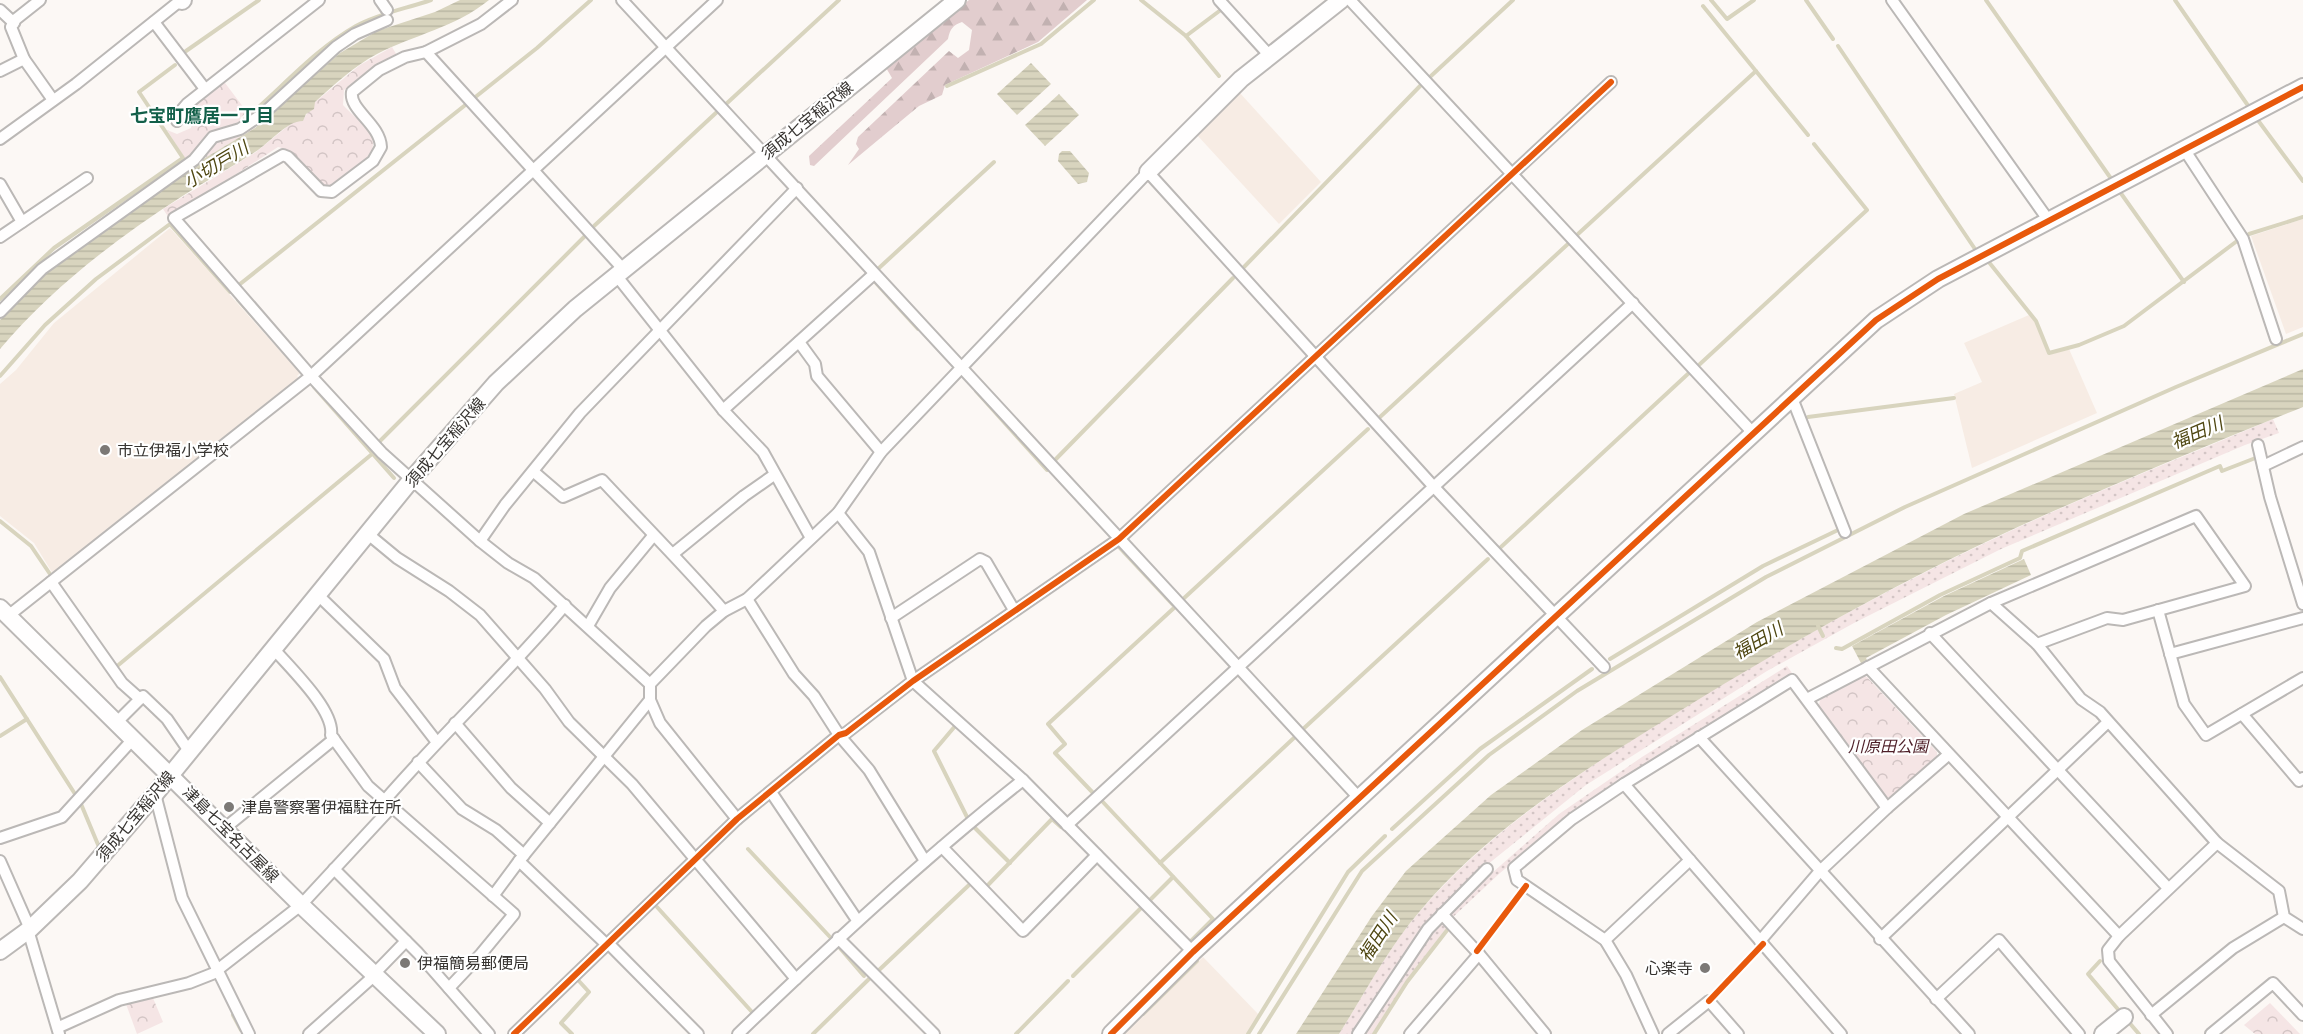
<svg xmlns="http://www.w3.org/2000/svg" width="2303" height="1034" viewBox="0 0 2303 1034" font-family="'Libre Baskerville','Noto Sans JP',serif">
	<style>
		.built { fill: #f7ece4 }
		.grass { fill: url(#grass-dots) }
		.forest { fill: url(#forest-firs) }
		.park { fill: url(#park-crowns) }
		.water { fill: url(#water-rules) }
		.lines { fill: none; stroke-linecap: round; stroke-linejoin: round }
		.stream { stroke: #d8d4be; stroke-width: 4 }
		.street-casing { stroke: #bbb8b6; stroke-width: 14 }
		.secondary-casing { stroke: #bbb8b6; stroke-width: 20 }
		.street { stroke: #fffefe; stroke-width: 10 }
		.secondary { stroke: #fffefe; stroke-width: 16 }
		.cycleway-casing { stroke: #fff; stroke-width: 10 }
		.cycleway { stroke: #e8590c; stroke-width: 6 }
		.poi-dot { fill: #7c7976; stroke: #fff; stroke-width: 2 }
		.labels { text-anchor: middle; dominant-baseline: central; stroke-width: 4.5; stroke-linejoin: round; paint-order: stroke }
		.street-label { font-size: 16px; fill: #373431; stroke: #fff }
		.poi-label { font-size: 16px; fill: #373431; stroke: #fff; text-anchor: start }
		.park-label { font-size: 16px; font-style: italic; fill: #4e1f28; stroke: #fff }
		.neighbourhood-label { font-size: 18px; font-weight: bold; fill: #125f49; stroke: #fff }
		.water-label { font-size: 18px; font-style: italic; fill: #4f4712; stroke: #fff }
	</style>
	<defs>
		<pattern id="grass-dots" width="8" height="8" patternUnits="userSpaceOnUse" patternTransform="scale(1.5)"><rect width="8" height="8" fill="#f5e5e5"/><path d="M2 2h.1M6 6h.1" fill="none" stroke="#d3c5c5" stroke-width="1.8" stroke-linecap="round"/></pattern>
		<pattern id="forest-firs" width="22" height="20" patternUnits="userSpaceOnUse" patternTransform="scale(1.5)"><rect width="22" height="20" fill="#e2cdce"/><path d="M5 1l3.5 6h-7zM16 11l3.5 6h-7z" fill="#c2b1b1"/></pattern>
		<pattern id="park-crowns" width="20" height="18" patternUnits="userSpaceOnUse" patternTransform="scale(1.5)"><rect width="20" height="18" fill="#f5e5e5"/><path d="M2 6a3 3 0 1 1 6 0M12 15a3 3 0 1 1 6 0" fill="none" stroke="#d3c5c5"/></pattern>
		<pattern id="water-rules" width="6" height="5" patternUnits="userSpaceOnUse" patternTransform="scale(1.5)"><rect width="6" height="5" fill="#d8d4be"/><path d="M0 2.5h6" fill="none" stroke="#bab7a4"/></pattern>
	</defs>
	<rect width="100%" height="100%" fill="#fcf8f5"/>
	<g class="built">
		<polygon points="1239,92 1321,182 1279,224 1197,135"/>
		<polygon points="2303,219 2303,327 2286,334 2251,236"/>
		<polygon points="170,228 300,373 297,376 299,378 53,574 34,543 0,516 0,384 16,370 54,323"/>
		<polygon points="2029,315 2035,322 2048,355 2069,349 2097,413 1972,468 1954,394 1982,382 1964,343"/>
		<polygon points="1203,957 1259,1015 1248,1034 1124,1034"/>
	</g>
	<g class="grass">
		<path d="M2273,419L2279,433L2245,445L2001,549L1854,623L1767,671L1586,785L1482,869L1427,922L1355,1034H1339C1365,993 1389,946 1421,910C1491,829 1584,770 1673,714C1781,648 1890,587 2004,534C2092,493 2183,457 2273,419Z"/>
		<polygon points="1787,666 1792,673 1593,797 1500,873 1453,917 1450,910 1559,814 1642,757"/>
		<polygon points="1443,922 1448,926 1406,981 1372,1034 1362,1034 1440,923"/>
	</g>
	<path class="forest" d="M969,0H1087L1038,42L945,85L942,95L919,106L848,165L859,149L856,144L858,137L949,51L958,58L969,50L972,30L962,22C953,25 950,29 948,39L814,166L810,165L809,156L892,78L885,66Z"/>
	<g class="park">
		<path d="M392,47L398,57L378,66L344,90L343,105C368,131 391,141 353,170C343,178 335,186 321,187C312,177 290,148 278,147L169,218L163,209L256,152L294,121L304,118L315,102L360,65Z"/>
		<polygon points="222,79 247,112 240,118 255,128 190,167 167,130 177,134 191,128 193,108"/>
		<polygon points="1862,675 1867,677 1937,752 1937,758 1892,797 1886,797 1818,708 1821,697"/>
		<polygon points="153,998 163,1022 137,1034 126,1004"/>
		<polygon points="2270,1003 2300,1034 2255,1034 2244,1025"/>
	</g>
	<g class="water">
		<path d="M460,0H489C456,27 414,35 377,54C354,66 334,85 315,102L314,109L306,114L303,121C286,121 270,143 255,152C231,168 205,181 181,197C114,240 51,289 0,349V320L43,274L190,167L255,128L340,53L377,31L435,12Z"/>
		<polygon points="1031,63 1051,84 1017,115 997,94"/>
		<polygon points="1059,94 1079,115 1045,146 1025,125"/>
		<polygon points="1062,151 1070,151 1089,173 1087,182 1078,184 1058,161 1059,154"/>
		<path d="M2303,369V407C2203,447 2103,488 2005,533C1889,587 1778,650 1670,717C1583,770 1486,832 1420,911C1388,948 1365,993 1339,1034H1296L1372,916L1406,871L1491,795L1582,730L1757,622L1964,514Z"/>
		<polygon points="2024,559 2031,575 1946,615 1866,658 1868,662 1862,665 1852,646 1944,596"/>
	</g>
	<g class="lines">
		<g class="stream">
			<polyline points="1141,0 1186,36 1219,76"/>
			<polyline points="1711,0 1727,19 1754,0"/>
			<polyline points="1806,0 1833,39"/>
			<polyline points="1986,0 2112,180"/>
			<polyline points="2175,0 2249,107"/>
			<polyline points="1703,6 1808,135"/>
			<polyline points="1186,36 1222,9"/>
			<polyline points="1838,46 1977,252"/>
			<polyline points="186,51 259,0"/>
			<polyline points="1431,76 1513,0"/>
			<polyline points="947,86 1041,44 1094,0"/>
			<polyline points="725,105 839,0"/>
			<path d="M245,119C282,88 314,50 356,26C380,13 405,9 431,0"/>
			<polyline points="2257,119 2303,181"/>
			<polyline points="2120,192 2184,282"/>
			<polyline points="594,226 718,111"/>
			<polyline points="1578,234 1756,71"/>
			<polyline points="2249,234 2303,217"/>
			<polyline points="1988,261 2036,321 2049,353 2079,345 2124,326 2237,241"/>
			<polyline points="1244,267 1421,85"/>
			<polyline points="879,268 994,162"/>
			<polyline points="876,283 918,329"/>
			<polyline points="0,299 54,248 183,158 139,92 175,65"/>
			<polyline points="238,300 256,320"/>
			<polyline points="1700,364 1867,210 1814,144"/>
			<polyline points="0,376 45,325 96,279 170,224 230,292 537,48 591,0"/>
			<polyline points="314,387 394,478"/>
			<polyline points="976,391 1047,470"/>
			<polyline points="1380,417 1569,243"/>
			<polyline points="1808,417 1954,398"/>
			<polyline points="379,442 587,234"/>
			<polyline points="1054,461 1233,278"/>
			<polyline points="0,521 31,546 50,574"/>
			<polyline points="1501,547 1690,372"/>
			<polyline points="1182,600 1368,429"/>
			<polyline points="1818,626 1823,636"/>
			<polyline points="1836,648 1842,649 1940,595 2020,558 2022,551 2220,466 2222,471 2258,457"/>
			<polyline points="1610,659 1763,566 1838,530"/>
			<polyline points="114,665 116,667 372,454"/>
			<polyline points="0,677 75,794"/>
			<polyline points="956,725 934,751 968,819"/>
			<polyline points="1302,730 1488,559"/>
			<polyline points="0,736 27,719"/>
			<polyline points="1096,796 1055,753 1065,744 1048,724 1175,607 1119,547"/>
			<polyline points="1101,800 1213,919 1190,942"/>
			<polyline points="81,804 99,847"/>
			<polyline points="975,828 1010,863"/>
			<polyline points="1392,829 1480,749 1592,669"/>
			<polyline points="748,849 830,937"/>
			<polyline points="1160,863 1296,736"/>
			<polyline points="988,885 1052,819 1061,827 1062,825"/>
			<polyline points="1148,902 1173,877"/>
			<polyline points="657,907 752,1012"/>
			<polyline points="839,947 864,976"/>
			<polyline points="2100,961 2088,974 2122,1014"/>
			<polyline points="878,971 969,885"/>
			<polyline points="1073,976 1141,908"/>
			<polyline points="1143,1014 1197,961"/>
			<polyline points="233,1015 241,1030"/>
			<polyline points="2127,1020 2139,1034"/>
			<polyline points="572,1034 561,1023 589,992 578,980"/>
			<polyline points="813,1034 870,978"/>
			<polyline points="1016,1034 1068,981"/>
			<polyline points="1248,1034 1348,872 1385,836"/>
			<polyline points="1259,1034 1362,871 1489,755 1577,691 1766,577 1905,507 2176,387 2303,334"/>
			<polyline points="1374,1034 1407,982 1448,929"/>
		</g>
		<defs>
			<g id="street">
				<polyline points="40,0 16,19 11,27 24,59 53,100"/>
				<polyline points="380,0 387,10"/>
				<path d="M512,0L481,24L426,52L405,57L379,70L352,92C349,110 380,124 381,147L373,161L332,192L321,191L288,157L283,155L174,218L311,376L382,453L480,541L508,563L534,578L650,684V700L660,723L737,819"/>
				<polyline points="622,0 1360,799"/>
				<polyline points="1219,0 1269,55"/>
				<polyline points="1350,0 1754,434"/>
				<polyline points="1892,0 2049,221"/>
				<polyline points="0,10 14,23"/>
				<polyline points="154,22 205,89"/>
				<polyline points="426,52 623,269"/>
				<polyline points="0,71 24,59"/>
				<polyline points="177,121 181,111 187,104 319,0"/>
				<polyline points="0,139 76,84 181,0"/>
				<polyline points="2184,149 2243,239 2276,339"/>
				<polyline points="0,184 22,222"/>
				<polyline points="0,237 87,178"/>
				<polyline points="616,275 723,410 763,452 811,538"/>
				<polyline points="0,312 42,269 194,160 213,137 240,129 264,113 336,47 355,34 387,20"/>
				<polyline points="799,342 815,364 817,376 881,452"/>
				<polyline points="1792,398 1845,532"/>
				<polyline points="723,410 874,274"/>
				<polyline points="2258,445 2270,497 2303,604"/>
				<polyline points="2263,466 2303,447"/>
				<path d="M534,472L563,497L602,480C643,524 685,566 724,611"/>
				<polyline points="838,513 869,552 913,681 1023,780 1193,952"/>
				<polyline points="368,534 397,558 449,591 480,615 545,689 569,722 632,784 796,979"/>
				<polyline points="480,541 505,505 580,413 797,188"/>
				<polyline points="674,553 744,496 774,475"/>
				<polyline points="51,582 122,683 140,699"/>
				<polyline points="318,595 384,659 395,688 436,741"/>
				<polyline points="747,599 794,674 814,696 839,735 869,770 925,861"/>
				<polyline points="1991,603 2037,644 2081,699 2100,712 2217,843 2119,936 2108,950 2109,961 2167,1034"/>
				<polyline points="2158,610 2184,704 2206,735 2303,678"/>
				<polyline points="8,616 311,376 717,0"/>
				<polyline points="891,618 980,559 986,562 1014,610"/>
				<polyline points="588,626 610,588 653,536"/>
				<polyline points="1930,633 2168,888"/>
				<path d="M273,648C289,667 335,710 331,735L368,786L514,914L481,954L449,988"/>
				<polyline points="2170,654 2303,618"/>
				<polyline points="1868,667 2119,936"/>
				<polyline points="650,684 706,626 724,611 747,599 838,513 881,452 1148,172 1434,487 1604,667"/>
				<polyline points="1807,699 1991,603 2196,516 2245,586 2123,620 2107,618 2037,644"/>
				<polyline points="2242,714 2299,781 2303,778"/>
				<polyline points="117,722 143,696 167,719 189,751"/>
				<polyline points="455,723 511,788 550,823"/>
				<polyline points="1699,737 1969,1034"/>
				<polyline points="418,762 462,809 496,830 524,855"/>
				<polyline points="1624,784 1841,1034"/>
				<polyline points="771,792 857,920"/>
				<polyline points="155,794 182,898 249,1034"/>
				<polyline points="1067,825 1633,303"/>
				<polyline points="225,828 334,739"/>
				<polyline points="0,838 62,817 134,738"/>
				<polyline points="2217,843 2279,891 2284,917 2303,929"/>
				<polyline points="942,847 1023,931 1097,855"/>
				<polyline points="0,861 30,929"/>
				<polyline points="334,869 418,953 489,1034"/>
				<polyline points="493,896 519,861"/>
				<polyline points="1442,914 1479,954 1545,1034"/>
				<polyline points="28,930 59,1034"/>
				<polyline points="838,938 934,1034"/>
				<polyline points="1880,939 2108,722"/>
				<polyline points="1605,940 1690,860"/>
				<polyline points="1760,941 1820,871 1887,808 1948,755"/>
				<polyline points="608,943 698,1034"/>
				<polyline points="606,944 519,861 650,700"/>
				<path d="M216,971L301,905L388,811L385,800C443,733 508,673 565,605"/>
				<polyline points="374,974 406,941"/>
				<polyline points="1936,999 1999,940 2079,1034"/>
				<polyline points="2151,1015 2233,948 2284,917"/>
				<polyline points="59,1027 119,1000 189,983 217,972"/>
				<polyline points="309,1034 375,975"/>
				<polyline points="514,1034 737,819 839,735 846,733 913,681 1119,539 1611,82"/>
				<path d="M738,1034C830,946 923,859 1023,780"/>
				<polyline points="1358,1034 1428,929 1487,869"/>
				<polyline points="1410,1034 1479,954"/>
				<polyline points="1653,1034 1626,975 1605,940 1517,880 1514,868 1572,819 1624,784 1792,680 1887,808"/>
				<polyline points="1668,1034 1709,1001 1738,1034"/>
				<polyline points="2211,1034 2273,983 2303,1015"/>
			</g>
			<g id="secondary">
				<polyline points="182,1 183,0"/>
				<polyline points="1148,172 1241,79 1341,0"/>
				<polyline points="0,608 301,905 437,1034"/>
				<polyline points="0,951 30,929 80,881 155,794 412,479 496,383 575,309 957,0"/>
				<polyline points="1111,1034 1193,952 1876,320 1938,279 2303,87"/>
				<polyline points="2103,1034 2124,1017"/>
			</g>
		</defs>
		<use href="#street" class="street-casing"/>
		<use href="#secondary" class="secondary-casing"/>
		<use href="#street" class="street"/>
		<use href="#secondary" class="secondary"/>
		<defs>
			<g id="cycleway">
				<polyline points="1477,951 1526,886"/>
				<polyline points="1709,1001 1763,944"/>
				<polyline points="514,1034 737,819 839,735 846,733 913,681 1119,539 1611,82"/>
				<polyline points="1111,1034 1193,952 1876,320 1938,279 2303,87"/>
			</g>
		</defs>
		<use href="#cycleway" class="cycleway-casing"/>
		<use href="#cycleway" class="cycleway"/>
	</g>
	<g class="poi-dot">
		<circle cx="105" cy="450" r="6"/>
		<circle cx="229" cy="807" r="6"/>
		<circle cx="405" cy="963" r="6"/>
		<circle cx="1705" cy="968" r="6"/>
	</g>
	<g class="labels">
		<g class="street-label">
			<text transform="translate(807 120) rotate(-39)">須成七宝稲沢線</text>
			<text transform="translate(445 442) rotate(-49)">須成七宝稲沢線</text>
			<text transform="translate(135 816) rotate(-50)">須成七宝稲沢線</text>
			<text transform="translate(231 834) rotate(45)">津島七宝名古屋線</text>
		</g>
		<g class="poi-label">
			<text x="117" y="450">市立伊福小学校</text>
			<text x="241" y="807">津島警察署伊福駐在所</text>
			<text x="417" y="963">伊福簡易郵便局</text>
			<text x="1693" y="968" text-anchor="end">心楽寺</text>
		</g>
		<g class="park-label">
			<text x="1888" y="746">川原田公園</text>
		</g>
		<g class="neighbourhood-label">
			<text x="202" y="116">七宝町鷹居一丁目</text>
		</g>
		<g class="water-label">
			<text transform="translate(216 165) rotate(-31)">小切戸川</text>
			<text transform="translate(2197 433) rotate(-23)">福田川</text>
			<text transform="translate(1758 641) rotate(-30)">福田川</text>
			<text transform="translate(1378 937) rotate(-57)">福田川</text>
		</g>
	</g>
</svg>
